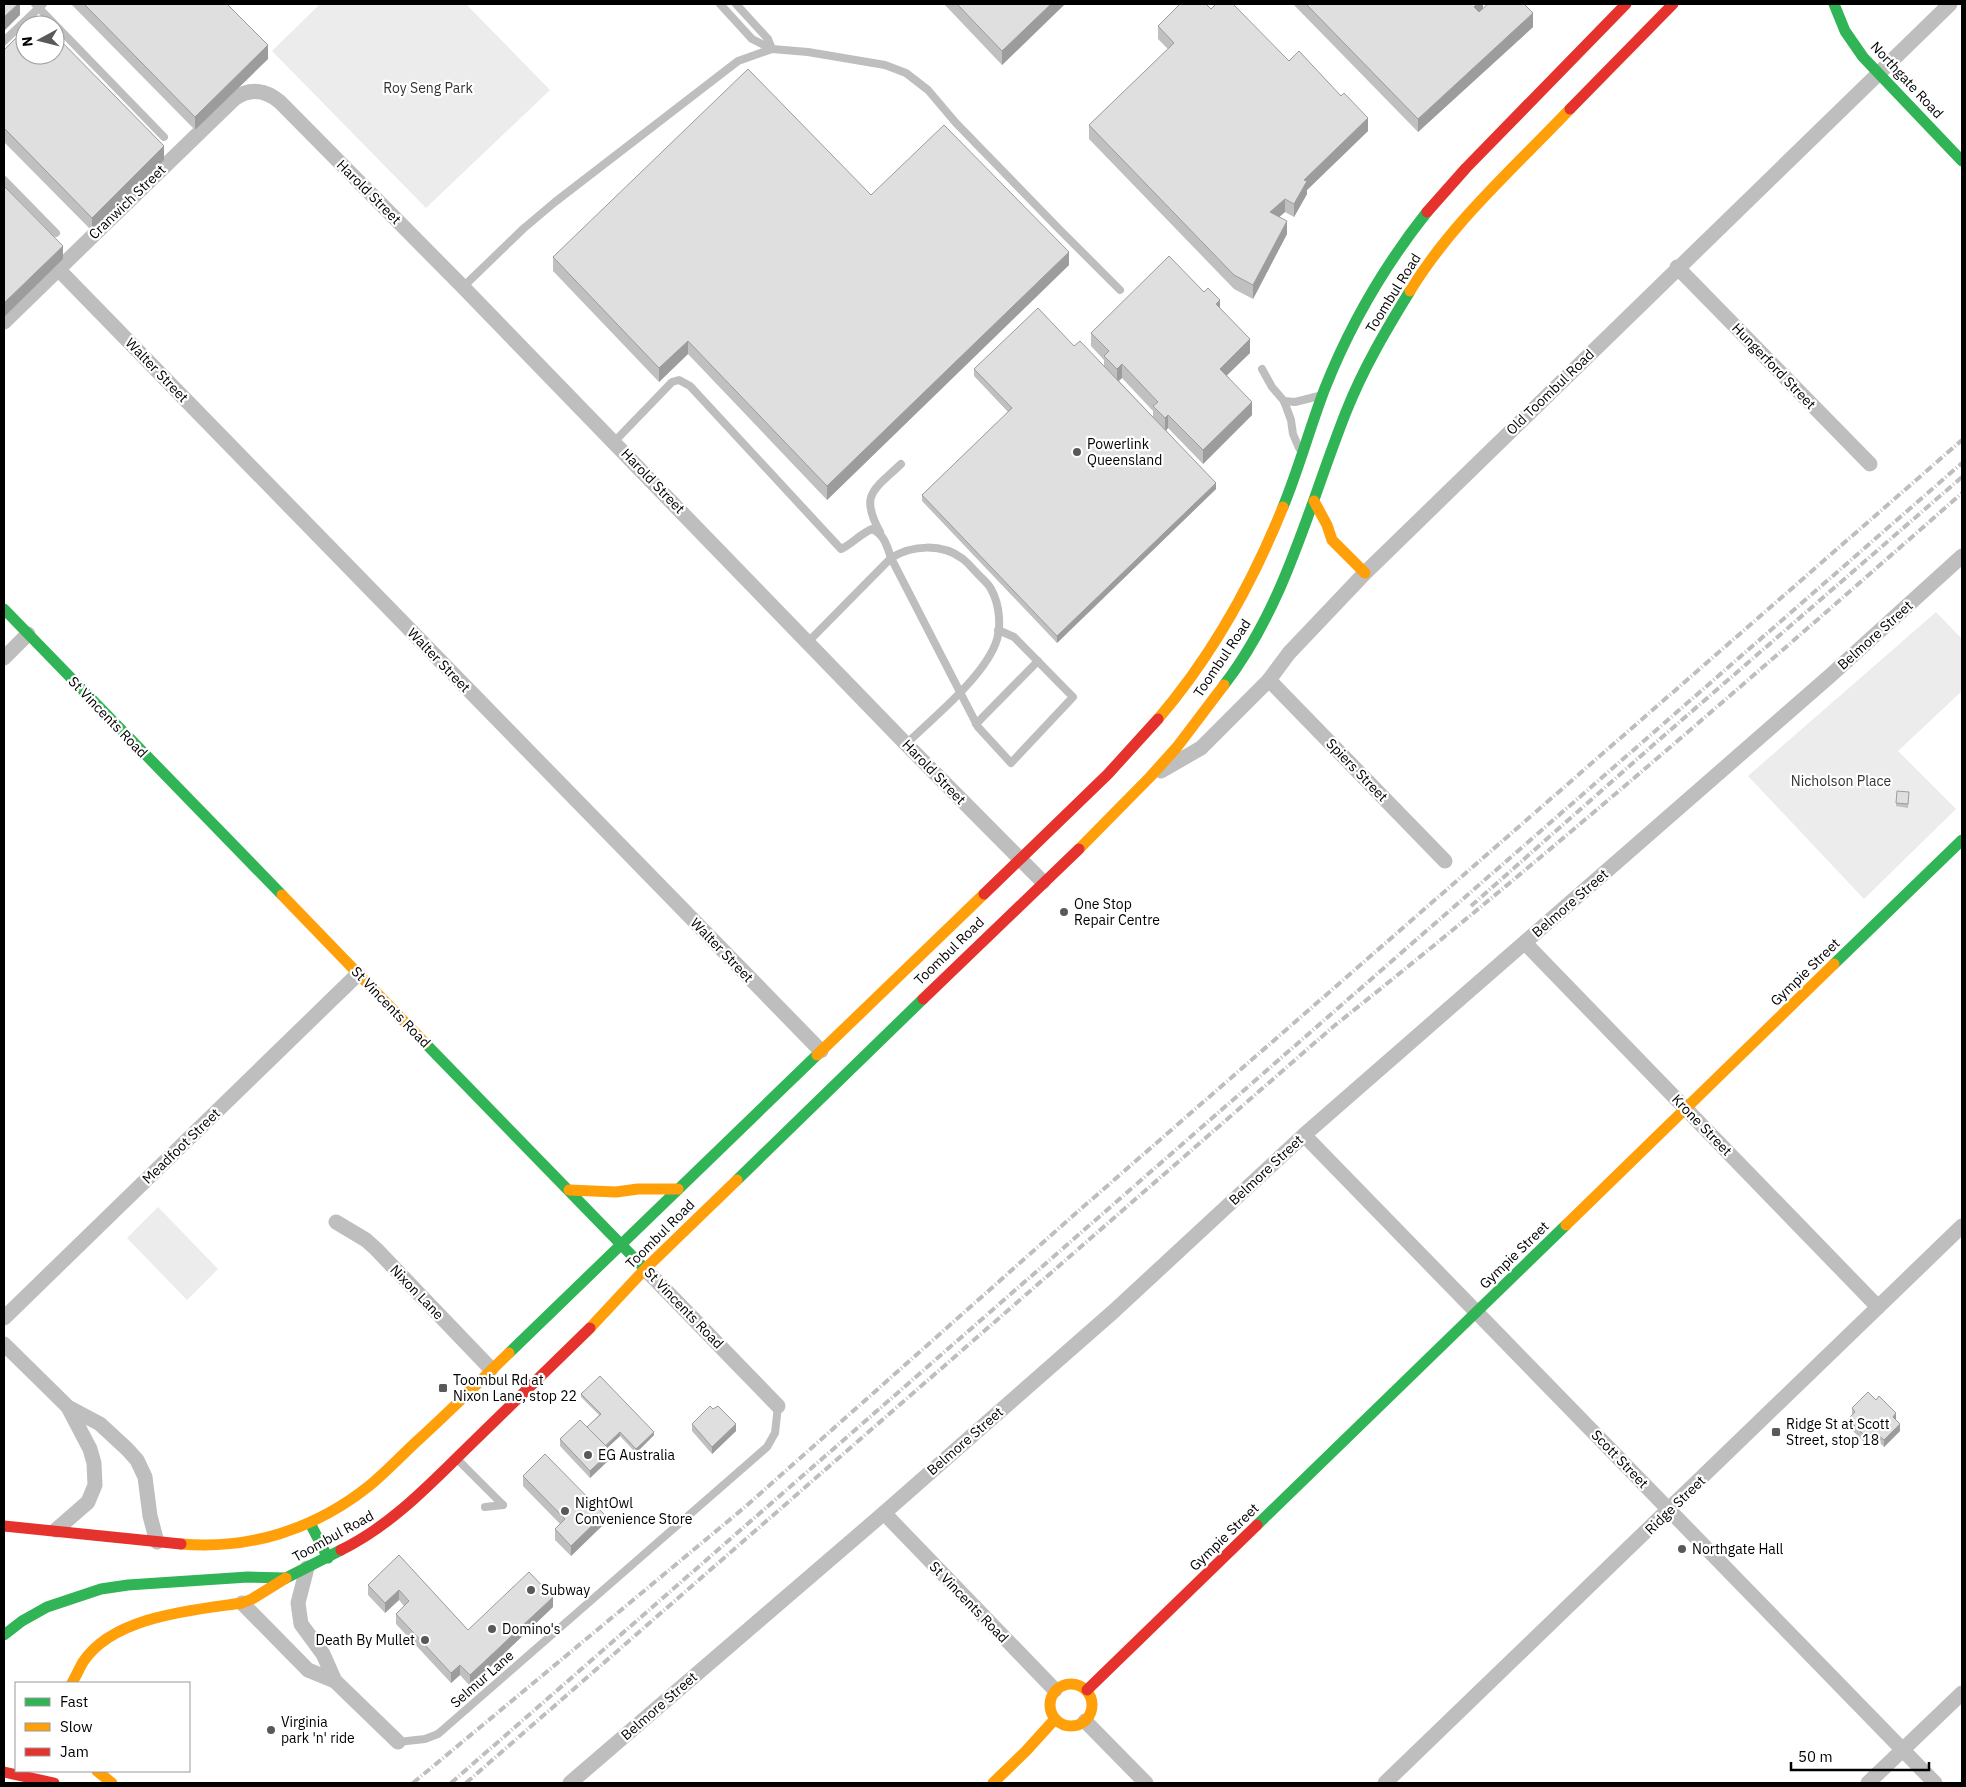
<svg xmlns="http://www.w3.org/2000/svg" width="1966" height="1787" viewBox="0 0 1966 1787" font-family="'IBM Plex Sans',sans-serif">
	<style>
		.green { fill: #ececec }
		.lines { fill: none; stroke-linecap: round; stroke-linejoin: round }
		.lane { stroke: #bebebe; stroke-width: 8 }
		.street { stroke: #bebebe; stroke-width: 15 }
		.fast { stroke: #30b455; stroke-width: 11 }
		.slow { stroke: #ff9f0a; stroke-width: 11 }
		.jam { stroke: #e5322d; stroke-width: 11 }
		.rail { stroke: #bebebe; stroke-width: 4; stroke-dasharray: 8 2.5 1 2.5; stroke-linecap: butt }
		.wall { fill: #c0c0c0; fill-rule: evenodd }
		.shaded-wall { fill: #9c9c9c }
		.building { fill: #dfdfdf; stroke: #9c9c9c }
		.poi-dot { fill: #595959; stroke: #fff; stroke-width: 2 }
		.labels { text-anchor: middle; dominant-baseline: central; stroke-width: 4.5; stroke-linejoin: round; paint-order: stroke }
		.street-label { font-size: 14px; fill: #000; stroke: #fff }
		.park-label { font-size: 14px; fill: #333; stroke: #fff }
		.poi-label { font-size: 14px; fill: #000; stroke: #fff; text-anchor: start }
	</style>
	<rect width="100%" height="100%" fill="#fff"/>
	<g class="green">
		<polygon points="320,4 466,4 550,90 426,208 272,51"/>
		<polygon points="1936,612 1962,639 1962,691 1898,751 1956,809 1864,899 1748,776"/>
		<polygon points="158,1207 218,1269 187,1300 127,1238"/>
	</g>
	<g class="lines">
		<g class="lane">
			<polyline points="35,4 164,137"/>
			<polyline points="720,4 752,39 772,49 808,52 885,65 906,73 928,90 956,123 1059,229 1120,290"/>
			<polyline points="736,4 768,39 772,49"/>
			<polyline points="4,41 43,4"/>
			<polyline points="4,180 56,233"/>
			<polyline points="463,287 523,229 555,202 738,61 772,49"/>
			<polyline points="1262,369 1272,387 1284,401 1291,420 1293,434 1299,448"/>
			<polyline points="1284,401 1295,402 1319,396"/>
			<path d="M614,442L672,382L679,380L690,386L841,549C852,544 860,534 872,529C884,534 887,546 891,558L978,727L1011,763L1073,697L1014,637L998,630"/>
			<path d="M880,532C859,494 874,490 901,464"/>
			<path d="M808,642L891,558C912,545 942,543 963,559C968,563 972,568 976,572C981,578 988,583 991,589C1000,605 1002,629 995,645C981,679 933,718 906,744"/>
			<polyline points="976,724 1038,661"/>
			<polyline points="457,1459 503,1505"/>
			<polyline points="485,1507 503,1505"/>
			<polyline points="398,1742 425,1739 438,1734 767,1447 775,1433 778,1406"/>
		</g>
		<g class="street">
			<polyline points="1677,267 1870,464"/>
			<polyline points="58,269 821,1051"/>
			<path d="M4,322L234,99C250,87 266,90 280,102L463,287L906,744L1043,882"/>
			<polyline points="4,658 28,634"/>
			<polyline points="1269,680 1445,861"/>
			<polyline points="1161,771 1201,748 1269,680 1289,653 1365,573 1950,4"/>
			<polyline points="1525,943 1878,1307"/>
			<polyline points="1304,1135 1935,1783"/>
			<polyline points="336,1222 366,1240 376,1249 491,1369"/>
			<polyline points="645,1269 778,1406"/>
			<polyline points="4,1318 358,974"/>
			<polyline points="4,1344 68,1407 100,1424 127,1449 137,1460 145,1477 150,1516 157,1542"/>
			<polyline points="884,1513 1055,1690"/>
			<polyline points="56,1530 88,1502 95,1485 94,1463 90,1449 68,1407"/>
			<polyline points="307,1568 298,1603 301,1624 323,1654 335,1681 398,1742"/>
			<polyline points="242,1603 308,1670 335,1681"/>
			<polyline points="1085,1721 1146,1783"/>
			<polyline points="570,1783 884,1513 1114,1311 1304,1135 1831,675 1962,556"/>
			<polyline points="1385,1783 1962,1226"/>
			<polyline points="1868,1783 1962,1693"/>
		</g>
		<g class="fast">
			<polyline points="1834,4 1845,31 1863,57 1962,161"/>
			<path d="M1283,507C1299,468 1310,427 1325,388C1350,325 1385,265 1427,212"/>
			<polyline points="4,609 282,895"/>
			<path d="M1224,685C1286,604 1309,505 1346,412C1363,369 1386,330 1410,291"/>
			<polyline points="1834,964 1962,840"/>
			<polyline points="425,1043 645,1269"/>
			<polyline points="737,1180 923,999"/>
			<polyline points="509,1353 817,1055"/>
			<polyline points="310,1523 328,1558"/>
			<polyline points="1257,1525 1566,1225"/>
			<polyline points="4,1635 22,1621 47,1607 101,1589 128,1585 248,1577 286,1578 341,1550"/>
		</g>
		<g class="slow">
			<path d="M1410,291C1452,222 1515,167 1570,109"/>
			<polyline points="1314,501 1327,525 1332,540 1365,573"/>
			<path d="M1158,719C1212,656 1252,584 1283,507"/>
			<polyline points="1079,849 1150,777 1177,747 1224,685"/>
			<polyline points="282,895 425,1043"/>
			<polyline points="817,1055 984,894"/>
			<polyline points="569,1190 616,1192 638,1189 678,1189"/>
			<polyline points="1566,1225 1834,964"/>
			<polyline points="590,1328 645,1269 737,1180"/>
			<path d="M181,1544C250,1550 315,1529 369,1486C385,1473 400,1457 416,1442C448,1413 478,1383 509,1353"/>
			<path d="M72,1683C76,1676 79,1669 83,1662C113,1616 193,1610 242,1603L252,1599L286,1578"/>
			<circle cx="1071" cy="1705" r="21"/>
			<polyline points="97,1771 112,1783"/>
			<polyline points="993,1783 1026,1751 1055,1719"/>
		</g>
		<g class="jam">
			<polyline points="1570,109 1673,4"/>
			<polyline points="1427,212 1466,168 1626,4"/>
			<polyline points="984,894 1108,774 1158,719"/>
			<polyline points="923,999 1079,849"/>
			<polyline points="4,1526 181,1544"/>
			<path d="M341,1550C392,1525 430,1484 470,1445C510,1406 550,1367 590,1328"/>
			<polyline points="1087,1690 1257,1525"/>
			<polyline points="4,1772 54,1783"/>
		</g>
		<g class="rail">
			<polyline points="1471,906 1660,739 1962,477"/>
			<polyline points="413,1783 745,1507 1075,1214 1962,440"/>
			<polyline points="451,1783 1962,463"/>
			<path d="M466,1783L1334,1026C1549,855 1756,674 1962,493"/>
		</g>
	</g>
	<g class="wall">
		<polygon points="71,4 227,4 268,59 195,130"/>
		<polygon points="944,4 1065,4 1002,65"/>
		<polygon points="1293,4 1483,4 1483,9 1533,27 1418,132"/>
		<polygon points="1211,9 1289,61 1368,131 1307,190 1307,194 1294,217 1285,212 1279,217 1287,234 1253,299 1234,289 1089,139 1089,125 1168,49 1158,39 1158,26"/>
		<polygon points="4,50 164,160 92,231 4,142"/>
		<polygon points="871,195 1069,265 827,500 688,354 659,382 553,271 553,257"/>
		<path d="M1220,308L1250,353L1227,375L1252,415L1203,464L1168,428L1166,430L1216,489L1057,643L922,501V495L1008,412L974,376V369L1074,346L1104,366V360L1091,346V333ZM1122,378L1153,411V417L1119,381Z"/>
		<polygon points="1909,795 1908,808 1896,806 1896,803"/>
		<polygon points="581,1394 654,1435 636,1453 620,1436 607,1448 611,1458 590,1478 560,1446 560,1439 587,1427 599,1415 581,1397"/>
		<polygon points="1852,1408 1896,1420 1900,1431 1884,1447 1876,1439 1869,1447 1848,1426 1848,1419 1852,1415"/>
		<polygon points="692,1424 736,1431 712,1454 692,1431"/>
		<polygon points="523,1476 604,1524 571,1556 555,1540 555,1529 560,1524 523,1486"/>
		<polygon points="399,1555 468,1630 553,1607 470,1686 460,1675 451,1683 396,1624 396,1614 404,1606 399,1600 385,1613 368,1595 368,1585"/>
	</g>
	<g class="shaded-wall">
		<polygon points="18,4 20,4 20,15 4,31 4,17"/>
		<polygon points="1051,4 1065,4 1002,65 1002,51"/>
		<polygon points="1477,4 1483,4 1483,11 1474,20 1474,7"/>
		<polygon points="1533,13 1533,27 1418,132 1418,119"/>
		<polygon points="268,45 268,59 195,130 195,117"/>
		<polygon points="1368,118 1368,131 1307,190 1307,194 1294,217 1294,204 1304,180"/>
		<polygon points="164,146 164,160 92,231 92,218"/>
		<polygon points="1285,199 1285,212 1270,225 1270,212"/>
		<polygon points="1287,221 1287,234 1253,299 1253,285"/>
		<polygon points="63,246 63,259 4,317 4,303"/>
		<polygon points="1069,252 1069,265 827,500 827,486"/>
		<polygon points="1220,300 1220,313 1216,304"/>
		<polygon points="1250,339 1250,353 1220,382 1220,369"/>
		<polygon points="688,341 688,354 659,382 659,368"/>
		<polygon points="1122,364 1122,378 1117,382 1117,369"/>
		<polygon points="1252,402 1252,415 1203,464 1203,450"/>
		<polygon points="1168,415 1168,428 1165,432 1165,418"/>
		<polygon points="1216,483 1216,489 1057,643 1057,636"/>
		<polygon points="1896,1413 1896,1420 1893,1417"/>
		<polygon points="736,1424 736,1431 712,1454 712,1447"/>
		<polygon points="1900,1424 1900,1431 1884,1447 1884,1440"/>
		<polygon points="620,1432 620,1436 604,1451 604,1448"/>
		<polygon points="654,1432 654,1435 636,1453 636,1449"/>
		<polygon points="1876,1433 1876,1439 1869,1447 1869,1440"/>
		<polygon points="611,1451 611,1458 590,1478 590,1471"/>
		<polygon points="604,1514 604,1524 571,1556 571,1546"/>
		<polygon points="399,1590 399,1600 385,1613 385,1603"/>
		<polygon points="553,1597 553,1607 470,1686 470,1675"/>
		<polygon points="460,1665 460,1675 451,1683 451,1673"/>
	</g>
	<g class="building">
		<polygon points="4,4 18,4 4,17"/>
		<polygon points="84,4 227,4 268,45 195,117"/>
		<polygon points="957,4 1051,4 1002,51"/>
		<polygon points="1180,4 1206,4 1211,9 1216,4 1233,4 1289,61 1299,51 1341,96 1344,93 1368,118 1304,180 1307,181 1294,204 1285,199 1270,212 1287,221 1253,285 1234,275 1089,125 1174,43 1158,26"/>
		<polygon points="1306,4 1477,4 1474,7 1479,12 1488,4 1524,4 1533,13 1418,119"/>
		<polygon points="37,17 45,25 29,25"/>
		<polygon points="25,29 25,55 55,55 55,35 164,146 92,218 4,128 4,50"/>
		<polygon points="748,69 871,195 944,125 1069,252 827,486 688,341 659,368 553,257"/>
		<polygon points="4,186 63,246 4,303"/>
		<polygon points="1169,256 1204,292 1208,288 1220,300 1216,304 1250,339 1220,369 1252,402 1203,450 1168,415 1165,418 1153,406 1158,402 1122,364 1117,369 1104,356 1109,351 1091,333"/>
		<polygon points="1038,308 1074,346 1080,341 1216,483 1057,636 922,495 1012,408 974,369"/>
		<polygon points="1897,791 1909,792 1908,804 1896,803"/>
		<polygon points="600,1376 654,1432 636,1449 620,1432 605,1446 587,1427 601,1414 581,1394"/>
		<polygon points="1868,1392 1876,1400 1879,1396 1896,1413 1893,1417 1900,1424 1884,1440 1876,1433 1869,1440 1848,1419 1855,1412 1852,1408"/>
		<polygon points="710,1406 713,1409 718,1406 736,1424 712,1447 692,1424"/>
		<polygon points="580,1420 611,1451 590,1471 560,1439"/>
		<polygon points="545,1454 604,1514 571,1546 555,1529 565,1519 523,1476"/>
		<polygon points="399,1555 468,1630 529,1572 553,1597 470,1675 460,1665 451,1673 396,1614 409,1601 399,1590 385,1603 368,1585"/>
	</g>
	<g class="poi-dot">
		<circle cx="1077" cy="452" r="5"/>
		<circle cx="1064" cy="912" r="5"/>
		<rect x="438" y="1383" width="10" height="10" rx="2.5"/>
		<rect x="1771" y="1427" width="10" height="10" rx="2.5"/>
		<circle cx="588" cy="1455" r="5"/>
		<circle cx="565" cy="1511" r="5"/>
		<circle cx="1682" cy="1549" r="5"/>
		<circle cx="531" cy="1590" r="5"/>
		<circle cx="492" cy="1629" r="5"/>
		<circle cx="425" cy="1640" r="5"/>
		<circle cx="271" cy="1730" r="5"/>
	</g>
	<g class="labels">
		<g class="street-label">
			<text transform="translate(1907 80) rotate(47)">Northgate Road</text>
			<text transform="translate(369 192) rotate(45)">Harold Street</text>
			<text transform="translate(127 202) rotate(-44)">Cranwich Street</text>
			<text transform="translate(1393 293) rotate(-58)">Toombul Road</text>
			<text transform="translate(1774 366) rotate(46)">Hungerford Street</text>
			<text transform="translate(157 370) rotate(46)">Walter Street</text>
			<text transform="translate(1550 392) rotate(-44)">Old Toombul Road</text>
			<text transform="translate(653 481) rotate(46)">Harold Street</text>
			<text transform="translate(1875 635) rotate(-42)">Belmore Street</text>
			<text transform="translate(1222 658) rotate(-56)">Toombul Road</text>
			<text transform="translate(439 660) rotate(46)">Walter Street</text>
			<text transform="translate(108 717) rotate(46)">St Vincents Road</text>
			<text transform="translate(1357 770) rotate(46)">Spiers Street</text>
			<text transform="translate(934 772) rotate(46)">Harold Street</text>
			<text transform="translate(1570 903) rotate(-41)">Belmore Street</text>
			<text transform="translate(722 950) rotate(46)">Walter Street</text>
			<text transform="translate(949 951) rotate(-44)">Toombul Road</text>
			<text transform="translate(1805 972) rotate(-44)">Gympie Street</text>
			<text transform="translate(391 1007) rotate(46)">St Vincents Road</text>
			<text transform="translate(1702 1125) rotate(46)">Krone Street</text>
			<text transform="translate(181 1146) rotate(-44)">Meadfoot Street</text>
			<text transform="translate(1266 1170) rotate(-43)">Belmore Street</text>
			<text transform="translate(660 1234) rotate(-45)">Toombul Road</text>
			<text transform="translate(1514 1255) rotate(-44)">Gympie Street</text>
			<text transform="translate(417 1292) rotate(46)">Nixon Lane</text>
			<text transform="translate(684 1308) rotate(46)">St Vincents Road</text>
			<text transform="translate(965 1441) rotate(-41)">Belmore Street</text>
			<text transform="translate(1620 1459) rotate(46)">Scott Street</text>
			<text transform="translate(1675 1505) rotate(-44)">Ridge Street</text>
			<text transform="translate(333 1536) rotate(-29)">Toombul Road</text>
			<text transform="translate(1224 1537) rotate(-44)">Gympie Street</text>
			<text transform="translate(969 1602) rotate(46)">St Vincents Road</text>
			<text transform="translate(482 1679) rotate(-41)">Selmur Lane</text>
			<text transform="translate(659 1706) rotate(-41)">Belmore Street</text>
		</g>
		<g class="park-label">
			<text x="428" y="88">Roy Seng Park</text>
			<text x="1841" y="781">Nicholson Place</text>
		</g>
		<g class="poi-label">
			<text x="1087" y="444">Powerlink<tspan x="1087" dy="16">Queensland</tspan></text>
			<text x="1074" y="904">One Stop<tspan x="1074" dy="16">Repair Centre</tspan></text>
			<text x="453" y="1380">Toombul Rd at<tspan x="453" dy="16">Nixon Lane, stop 22</tspan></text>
			<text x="1786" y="1424">Ridge St at Scott<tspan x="1786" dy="16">Street, stop 18</tspan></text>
			<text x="598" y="1455">EG Australia</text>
			<text x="575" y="1503">NightOwl<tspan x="575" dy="16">Convenience Store</tspan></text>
			<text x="1692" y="1549">Northgate Hall</text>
			<text x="541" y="1590">Subway</text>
			<text x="502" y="1629">Domino's</text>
			<text x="415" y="1640" text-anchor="end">Death By Mullet</text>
			<text x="281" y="1722">Virginia<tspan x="281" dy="16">park 'n' ride</tspan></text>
		</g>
	</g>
	<rect width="1966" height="1787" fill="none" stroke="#000000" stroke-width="10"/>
	<rect x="15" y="1682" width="175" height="90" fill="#ffffff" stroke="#999999"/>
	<rect x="25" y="1698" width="25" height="8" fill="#30b455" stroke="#999999"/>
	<text x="60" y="1707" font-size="15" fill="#000000">Fast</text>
	<rect x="25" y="1723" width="25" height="8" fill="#ff9f0a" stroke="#999999"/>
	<text x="60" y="1732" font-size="15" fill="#000000">Slow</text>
	<rect x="25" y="1748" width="25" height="8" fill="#e5322d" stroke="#999999"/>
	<text x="60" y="1757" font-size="15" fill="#000000">Jam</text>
	<g transform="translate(40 40) rotate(263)"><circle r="24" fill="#ffffff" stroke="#999999"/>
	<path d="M0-4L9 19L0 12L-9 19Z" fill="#595959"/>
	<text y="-8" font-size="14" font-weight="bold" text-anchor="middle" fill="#000000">N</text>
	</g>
	<path d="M1791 1762v8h138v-8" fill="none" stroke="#000000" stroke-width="2.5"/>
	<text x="1798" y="1762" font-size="15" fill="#000000" stroke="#ffffff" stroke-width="4" paint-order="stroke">50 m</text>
</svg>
